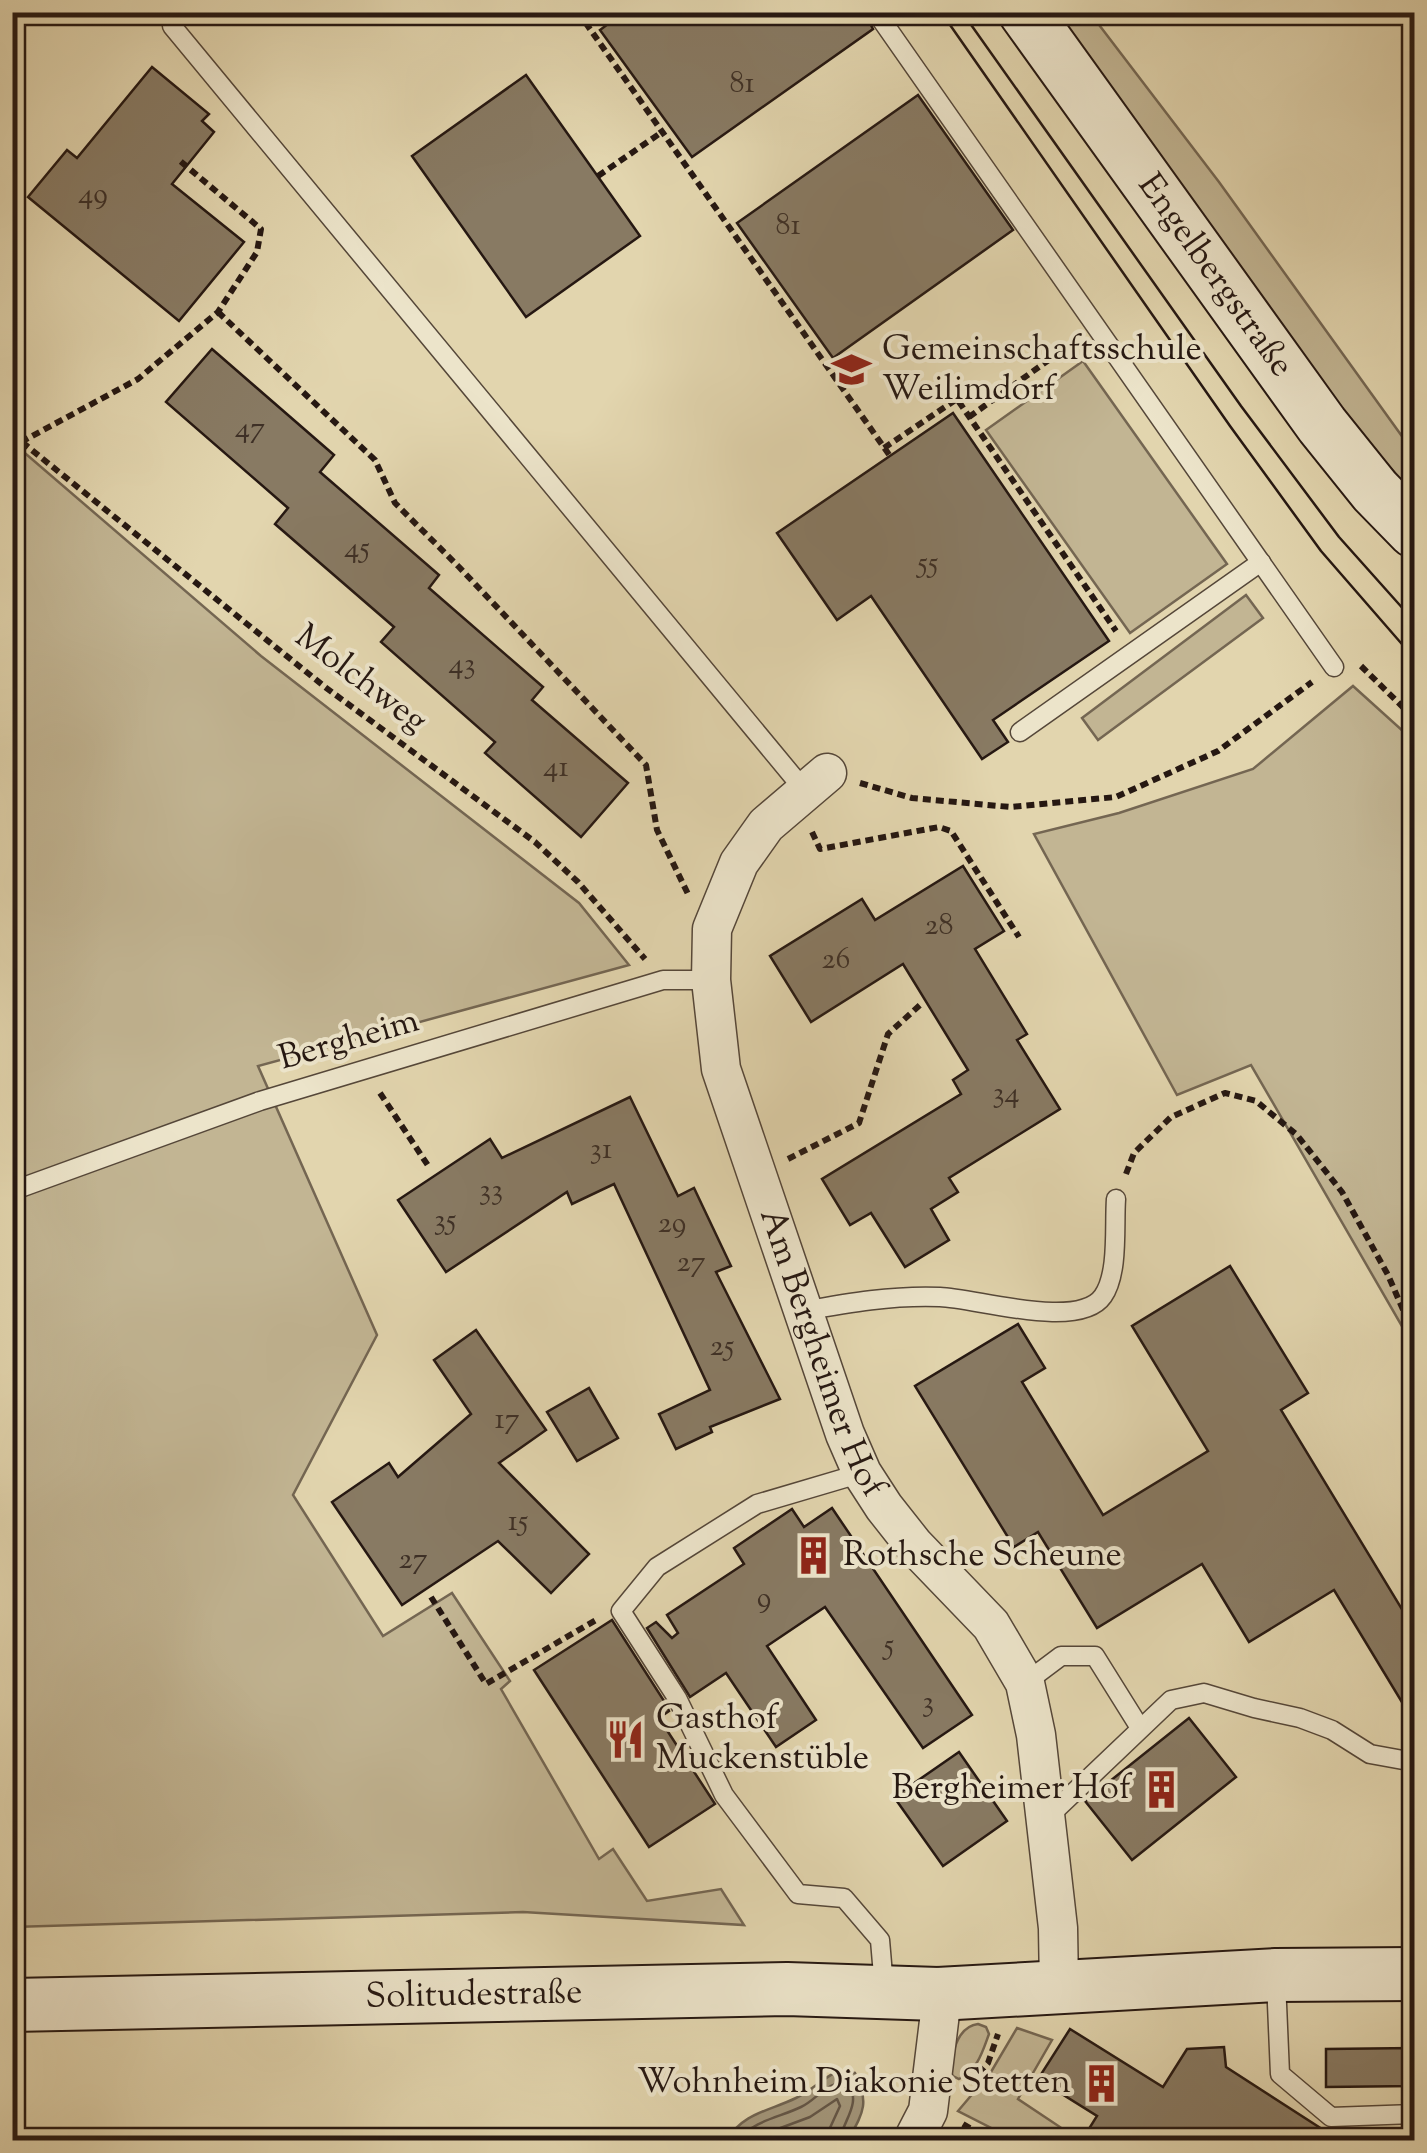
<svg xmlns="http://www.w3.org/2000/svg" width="1427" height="2153" viewBox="0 0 1427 2153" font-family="'Sorts Mill Goudy',serif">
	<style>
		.green { fill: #c2b593; stroke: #746652; stroke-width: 2.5 }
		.water { fill: #a29579; stroke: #706350; stroke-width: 2.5 }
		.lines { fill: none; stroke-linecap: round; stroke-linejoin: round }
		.shore { stroke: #645646; stroke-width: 2.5 }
		.building { fill: #887a63; stroke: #261812; stroke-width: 2.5 }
		.lane-casing { stroke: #554739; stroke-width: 21 }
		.street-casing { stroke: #554739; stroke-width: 41 }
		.secondary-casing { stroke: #261812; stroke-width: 56 }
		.path { stroke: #261812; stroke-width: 6; stroke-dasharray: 8 5; stroke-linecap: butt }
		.lane { stroke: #ece4ca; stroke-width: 18 }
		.street { stroke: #ece4ca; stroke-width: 38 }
		.secondary { stroke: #ece4ca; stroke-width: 52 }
		.tram { stroke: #261812; stroke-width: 2.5 }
		.labels { text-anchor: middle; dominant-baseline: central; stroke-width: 8; stroke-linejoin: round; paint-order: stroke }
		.number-label { font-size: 30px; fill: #3e3026 }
		.street-label { font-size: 35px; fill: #261812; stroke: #ece4ca }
		.poi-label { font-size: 35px; fill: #261812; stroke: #ece4ca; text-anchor: start }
	</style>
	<rect width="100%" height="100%" fill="#e2d5ae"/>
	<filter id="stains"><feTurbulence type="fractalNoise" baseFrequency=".002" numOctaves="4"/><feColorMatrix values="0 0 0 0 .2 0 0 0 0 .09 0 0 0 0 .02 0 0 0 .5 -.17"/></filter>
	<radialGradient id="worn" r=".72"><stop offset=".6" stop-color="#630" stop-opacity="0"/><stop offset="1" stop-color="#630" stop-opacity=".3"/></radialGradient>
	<g class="green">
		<polygon points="1050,13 1090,13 1219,182 1414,453 1414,494 1333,404"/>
		<polygon points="1083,361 1227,564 1130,633 986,430"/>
		<polygon points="12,442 261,656 579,903 629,965 258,1066 377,1335 293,1495 383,1636 452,1593 510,1681 501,1689 599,1859 613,1849 647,1901 721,1889 744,1925 523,1912 13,1927"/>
		<polygon points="1246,595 1263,618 1098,740 1082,718"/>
		<polygon points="1353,686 1414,741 1414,1347 1251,1065 1177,1095 1034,834 1119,813 1253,769"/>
		<path d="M978,2024L986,2027L989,2034C982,2053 978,2069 959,2079L953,2076L949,2070C953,2052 957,2027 978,2024Z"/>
		<polygon points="1017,2028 1052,2040 1018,2099 1060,2127 1052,2140 1015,2140 958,2111 991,2072"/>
	</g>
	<path class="water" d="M838,2071L855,2073C870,2103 863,2113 848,2140H727C743,2113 769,2111 796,2098C811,2091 823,2078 838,2071Z"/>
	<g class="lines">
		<g class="shore">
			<path d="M738,2140C755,2120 778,2118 801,2107C817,2100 829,2078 849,2084C861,2105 843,2120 840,2140"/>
			<polyline points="755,2140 767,2133 810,2117 837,2099 840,2106 829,2130 828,2140"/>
		</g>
	</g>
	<g class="building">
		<polygon points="624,12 864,12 873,29 692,157 600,30"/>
		<polygon points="152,67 209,114 202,121 214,132 172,184 244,242 179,321 28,197 67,150 77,158"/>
		<polygon points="526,75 640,236 526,317 412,156"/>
		<polygon points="918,95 1013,230 833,358 737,223"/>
		<polygon points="212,349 334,455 320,472 439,575 429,588 543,687 532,700 628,783 581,837 485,753 495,742 381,642 394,627 275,524 288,508 166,402"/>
		<polygon points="953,413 1109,641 993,720 1008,742 982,759 871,596 837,620 777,533"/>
		<polygon points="963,866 1004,931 975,949 1027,1034 1017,1040 1060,1109 949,1178 958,1192 931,1209 949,1240 905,1267 871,1213 850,1225 822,1179 961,1094 953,1080 968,1070 903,964 811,1022 770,956 862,899 875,920"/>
		<polygon points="630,1097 678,1196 694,1188 731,1266 716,1272 780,1399 710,1427 712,1432 676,1449 659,1414 710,1390 614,1184 572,1204 567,1192 446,1272 398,1200 490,1139 502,1158"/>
		<polygon points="1230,1266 1308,1393 1281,1410 1414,1629 1414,1722 1334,1590 1249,1642 1202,1564 1097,1628 1038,1532 1014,1547 915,1386 1018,1324 1045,1368 1022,1382 1103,1515 1208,1451 1132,1326"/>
		<polygon points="476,1330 546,1430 499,1463 589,1554 551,1593 498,1541 402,1605 332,1502 389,1463 398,1477 471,1414 434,1360"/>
		<polygon points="589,1388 618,1438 577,1461 547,1412"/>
		<polygon points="832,1508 972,1715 923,1748 825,1607 767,1646 816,1720 776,1747 726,1673 690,1697 647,1628 656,1622 672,1638 678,1633 667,1615 744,1564 734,1548 792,1509 804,1527"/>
		<polygon points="612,1620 666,1704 669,1711 659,1718 715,1804 649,1847 534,1670"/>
		<polygon points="1189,1718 1236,1777 1132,1860 1085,1801"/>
		<polygon points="959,1752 1007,1821 943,1866 894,1797"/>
		<polygon points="1070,2029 1163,2087 1187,2049 1224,2047 1226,2067 1339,2140 1082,2140 1097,2116 1038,2079"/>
		<polygon points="1414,2048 1414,2086 1326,2087 1326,2049"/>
	</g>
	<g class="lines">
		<defs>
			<g id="lane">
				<polyline points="876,12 1334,667"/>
				<polyline points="172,26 805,791"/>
				<polyline points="1020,732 1261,562"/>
				<polyline points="12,1191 260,1101 663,980 711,980"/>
				<path d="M803,1311C848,1303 893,1295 940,1297C976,1298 1079,1331 1103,1296C1119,1273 1114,1226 1116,1199"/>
				<polyline points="862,1473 757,1504 657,1567 621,1611 677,1698 724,1795 798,1894 844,1898 880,1940 884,1987"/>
				<polyline points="1025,1683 1061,1656 1095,1656 1140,1728"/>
				<polyline points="1046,1819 1171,1700 1204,1693 1254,1708 1300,1718 1332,1730 1370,1754 1414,1762"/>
				<polyline points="1276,1981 1280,2074 1331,2117 1414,2114"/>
			</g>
			<g id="street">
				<path id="s1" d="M827,773L766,825L739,863L712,929L711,980L721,1069L845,1434L862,1473L884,1507L914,1545L991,1625L1025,1683L1036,1735L1058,1928L1059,1986"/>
				<polyline points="913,2140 928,2111 940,2013 938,1994"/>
			</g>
			<g id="secondary">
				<path id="s2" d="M1025,12L1322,425L1375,491L1414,531"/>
				<path id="s3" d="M12,2005L787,1989L938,1994L1276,1975L1414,1974"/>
			</g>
		</defs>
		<use href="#lane" class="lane-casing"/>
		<use href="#street" class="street-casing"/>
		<use href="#secondary" class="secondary-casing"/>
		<g class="path">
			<polyline points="578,12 890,456"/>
			<polyline points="598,176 662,132"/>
			<polyline points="218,312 375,460 395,503 459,567 646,765 657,830 688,894"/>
			<polyline points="969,417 1074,342"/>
			<polyline points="12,434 325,687 535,842 578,882 645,959"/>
			<polyline points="21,442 138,379 218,312 257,252 261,229 179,160"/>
			<polyline points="884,448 957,399 1116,631"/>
			<polyline points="1361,666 1414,718"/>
			<polyline points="860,783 912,798 1010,807 1116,797 1218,751 1312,682"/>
			<polyline points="812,832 820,849 939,827 951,831 1019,937"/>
			<polyline points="380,1093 429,1167"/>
			<polyline points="788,1159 859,1123 888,1034 920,1005"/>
			<polyline points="1126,1174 1134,1153 1171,1117 1225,1093 1256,1101 1297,1135 1342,1192 1388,1275 1404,1312 1414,1358"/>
			<polyline points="431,1597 486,1684 596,1620"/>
			<polyline points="970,2083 988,2063 998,2034"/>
			<polyline points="963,2124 990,2140"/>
		</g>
		<use href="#lane" class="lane"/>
		<use href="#street" class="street"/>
		<use href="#secondary" class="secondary"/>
		<g class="tram">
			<polyline points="941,12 1230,426 1321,551 1414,658"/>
			<polyline points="962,12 1241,406 1339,537 1414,621"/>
		</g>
	</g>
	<defs>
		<symbol id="school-bare" viewBox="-9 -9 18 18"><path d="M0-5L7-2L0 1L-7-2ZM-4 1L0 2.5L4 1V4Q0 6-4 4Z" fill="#8f2418" stroke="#ece4ca" stroke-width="2.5" paint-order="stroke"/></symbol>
		<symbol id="building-bare" viewBox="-9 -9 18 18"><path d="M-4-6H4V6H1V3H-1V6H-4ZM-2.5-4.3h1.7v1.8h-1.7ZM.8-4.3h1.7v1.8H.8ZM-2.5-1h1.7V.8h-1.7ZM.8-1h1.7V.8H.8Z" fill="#8f2418" stroke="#ece4ca" stroke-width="2.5" paint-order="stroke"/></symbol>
		<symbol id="restaurant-bare" viewBox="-9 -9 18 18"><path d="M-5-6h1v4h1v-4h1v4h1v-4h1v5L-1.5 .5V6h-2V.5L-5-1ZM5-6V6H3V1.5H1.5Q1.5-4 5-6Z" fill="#8f2418" stroke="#ece4ca" stroke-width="2.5" paint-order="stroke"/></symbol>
	</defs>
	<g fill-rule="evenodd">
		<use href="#school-bare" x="824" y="342" width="55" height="55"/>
		<use href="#building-bare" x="786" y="1528" width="55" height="55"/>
		<use href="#restaurant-bare" x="598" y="1712" width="55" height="55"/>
		<use href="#building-bare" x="1134" y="1762" width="55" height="55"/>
		<use href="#building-bare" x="1074" y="2056" width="55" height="55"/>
	</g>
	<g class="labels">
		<g class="number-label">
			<text x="742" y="84">81</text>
			<text x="93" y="195">49</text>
			<text x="788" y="226">81</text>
			<text x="250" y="429">47</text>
			<text x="357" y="549">45</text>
			<text x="928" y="564">55</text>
			<text x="462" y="665">43</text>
			<text x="556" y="768">41</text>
			<text x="939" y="926">28</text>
			<text x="836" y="960">26</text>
			<text x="1006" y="1094">34</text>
			<text x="601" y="1150">31</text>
			<text x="491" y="1191">33</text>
			<text x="445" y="1221">35</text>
			<text x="672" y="1224">29</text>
			<text x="691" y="1263">27</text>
			<text x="722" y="1347">25</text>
			<text x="507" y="1420">17</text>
			<text x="518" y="1522">15</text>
			<text x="413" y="1560">27</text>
			<text x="764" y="1599">9</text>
			<text x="889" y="1646">5</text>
			<text x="928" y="1703">3</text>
		</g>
		<g class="street-label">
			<text stroke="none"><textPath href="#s2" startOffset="325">Engelbergstraße</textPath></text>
			<text transform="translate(360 680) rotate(37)">Molchweg</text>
			<text transform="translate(349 1041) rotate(-16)">Bergheim</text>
			<text stroke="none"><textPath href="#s1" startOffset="640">Am Bergheimer Hof</textPath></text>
			<text stroke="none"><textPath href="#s3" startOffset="462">Solitudestraße</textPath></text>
		</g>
		<g class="poi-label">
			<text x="882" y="350">Gemeinschaftsschule<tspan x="882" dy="40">Weilimdorf</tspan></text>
			<text x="843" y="1556">Rothsche Scheune</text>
			<text x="656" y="1719">Gasthof<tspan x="656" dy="40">Muckenstüble</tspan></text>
			<text x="1131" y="1789" text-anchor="end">Bergheimer Hof</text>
			<text x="1071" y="2083" text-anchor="end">Wohnheim Diakonie Stetten</text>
		</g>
	</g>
	<rect width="1427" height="2153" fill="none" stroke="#e2d5ae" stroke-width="50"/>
	<rect x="15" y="15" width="1397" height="2123" fill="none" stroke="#261812" stroke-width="5"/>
	<rect x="25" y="25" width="1377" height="2103" fill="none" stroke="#261812" stroke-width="2.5"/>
	<rect width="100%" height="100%" filter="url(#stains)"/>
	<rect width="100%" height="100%" fill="url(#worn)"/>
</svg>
